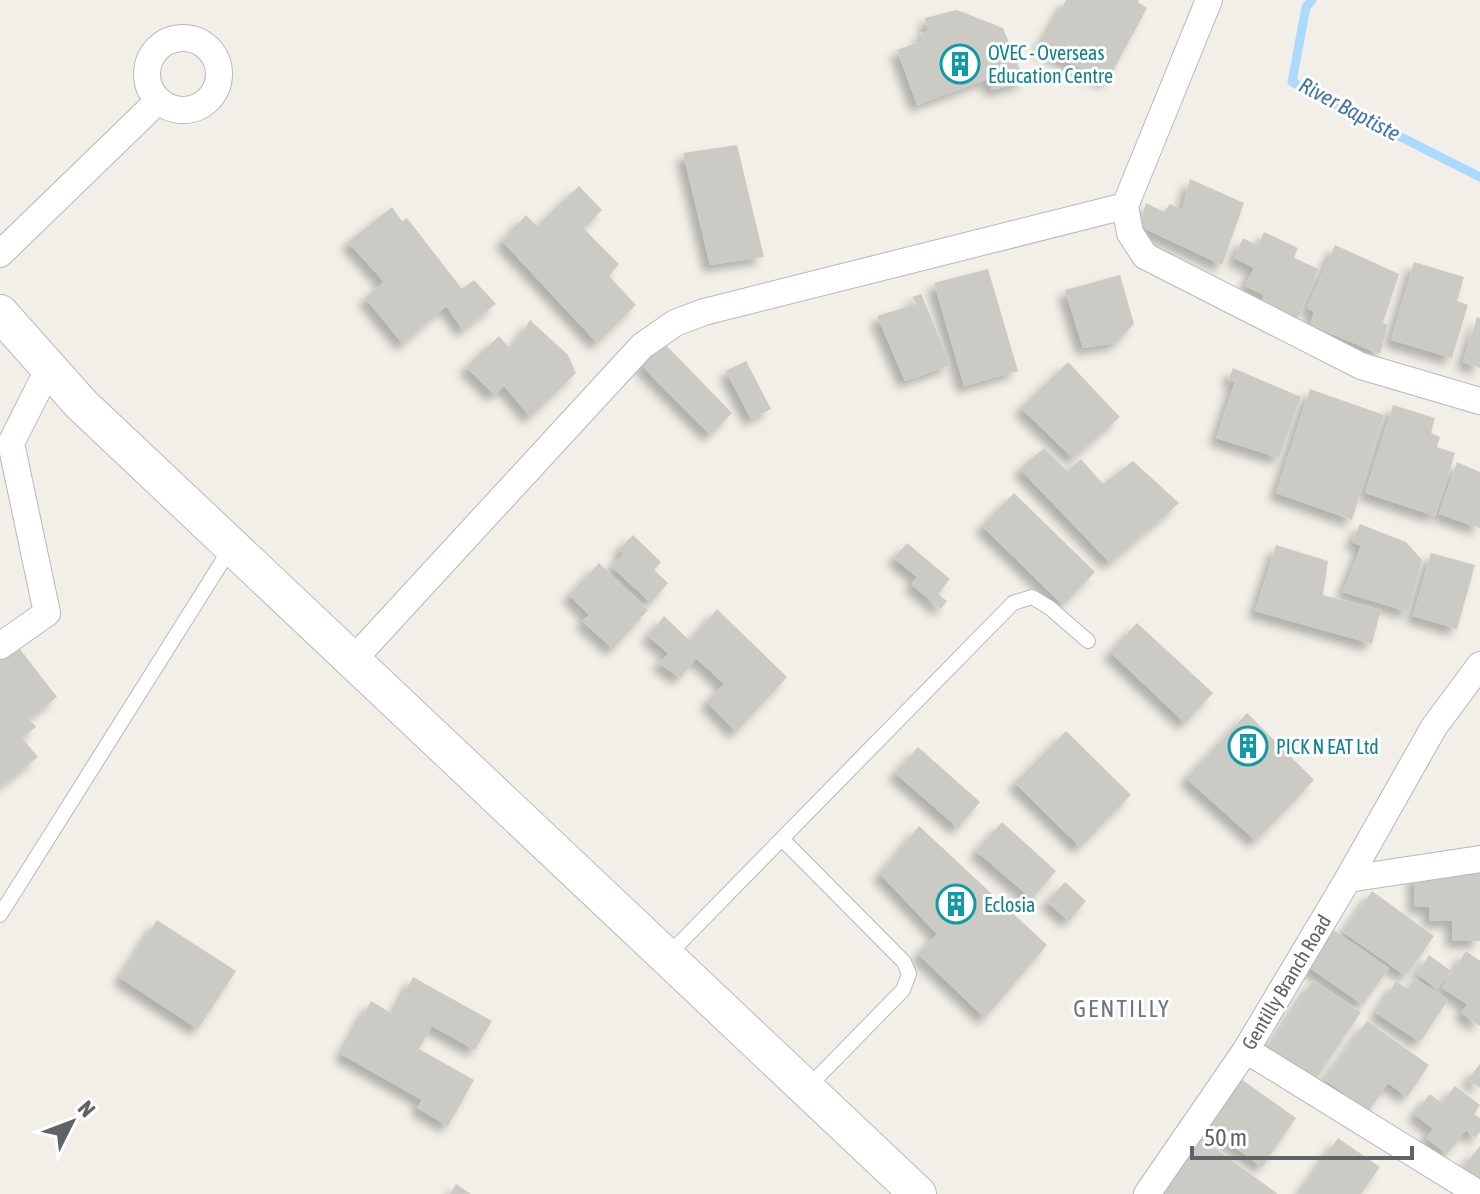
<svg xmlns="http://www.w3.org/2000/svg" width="1480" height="1194" viewBox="0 0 1480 1194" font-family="'Asap Condensed',sans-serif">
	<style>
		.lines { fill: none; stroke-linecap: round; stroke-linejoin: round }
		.stream { stroke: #aadaff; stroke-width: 9 }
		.building { fill: #cccac5; filter: url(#shadow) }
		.service-casing { stroke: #b5b8bc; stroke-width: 16 }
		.minor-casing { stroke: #b5b8bc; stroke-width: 28 }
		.secondary-casing { stroke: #b6babf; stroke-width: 38 }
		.service { stroke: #fff; stroke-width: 14 }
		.minor { stroke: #fff; stroke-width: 26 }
		.secondary { stroke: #fff; stroke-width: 36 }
		.labels { text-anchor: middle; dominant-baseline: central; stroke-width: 6; stroke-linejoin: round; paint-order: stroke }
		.culture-label { font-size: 20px; fill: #0d838f; stroke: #fff; text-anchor: start }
		.street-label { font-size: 20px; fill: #5f6368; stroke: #fff }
		.water-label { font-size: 22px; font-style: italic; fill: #4174aa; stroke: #fff }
		.quarter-label { font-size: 24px; letter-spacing: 2px; fill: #70757a; stroke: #fff }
	</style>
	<defs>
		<filter id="shadow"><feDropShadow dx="-7" dy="7" stdDeviation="4" flood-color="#0004"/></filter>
	</defs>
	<rect width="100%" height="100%" fill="#f1efe8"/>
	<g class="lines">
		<polyline class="stream" points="1312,0 1306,7 1292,82 1480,177"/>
	</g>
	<g class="building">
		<polygon points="1066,0 1139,0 1138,2 1147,8 1107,82 1039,48"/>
		<polygon points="957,10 1003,28 1025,82 992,90 988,79 917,105 897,50 922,41 920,33 928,31 925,18"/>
		<polygon points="737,145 764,257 710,265 683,153"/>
		<polygon points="1190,179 1244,203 1222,265 1139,226 1146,203 1164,212 1170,204 1182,210"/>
		<polygon points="579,186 602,210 584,229 619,264 609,276 636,305 597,343 502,241 526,215 537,226"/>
		<polygon points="392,207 402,221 407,218 462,289 474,280 496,304 463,330 446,306 403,344 365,298 384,282 348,242"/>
		<polygon points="1264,232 1298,248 1294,258 1319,269 1296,322 1259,307 1264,295 1245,286 1254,268 1234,258 1243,238 1258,246"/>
		<polygon points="1335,245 1399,274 1383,323 1388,325 1380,354 1310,325 1314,312 1307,308"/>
		<polygon points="1414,262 1464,277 1457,301 1468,305 1452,358 1391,340"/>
		<polygon points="988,269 1018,371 964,386 934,283"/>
		<polygon points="1120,275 1134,324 1116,343 1083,348 1065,290"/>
		<polygon points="921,294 951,365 905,381 877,316 916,304 912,297"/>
		<polygon points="1477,317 1480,318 1480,368 1463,362"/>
		<polygon points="530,320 568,355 576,373 530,417 504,386 494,395 466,367 499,336 511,350"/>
		<polygon points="664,343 732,413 710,435 641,365"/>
		<polygon points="746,361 771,409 751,419 726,371"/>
		<polygon points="1068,362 1120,417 1073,458 1021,408"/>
		<polygon points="1233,368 1301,397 1279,458 1216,438 1235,381 1228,380"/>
		<polygon points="1310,389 1384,415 1352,520 1276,493"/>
		<polygon points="1393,405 1435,418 1431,433 1440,437 1437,447 1455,453 1435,516 1365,493"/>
		<polygon points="1044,448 1067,471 1081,459 1103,484 1133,461 1179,503 1110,563 1020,469"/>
		<polygon points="1457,462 1480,472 1480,528 1439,514"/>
		<polygon points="1014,493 1095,572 1063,605 982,526"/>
		<polygon points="1360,524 1406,542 1422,560 1408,612 1343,592 1361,546 1352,542"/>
		<polygon points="633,535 661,562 654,570 668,583 651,603 611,566 623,554 619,549"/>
		<polygon points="907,543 950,579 938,594 947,601 941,609 911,584 917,577 894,558"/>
		<polygon points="1276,545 1328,561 1323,595 1381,610 1372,644 1255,611"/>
		<polygon points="1431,553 1475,565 1457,629 1413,616"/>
		<polygon points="599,563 648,610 613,649 582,621 589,615 569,595"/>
		<polygon points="717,609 787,677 736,732 707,702 724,684 696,658 680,678 658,663 669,654 648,636 664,616 690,641"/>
		<polygon points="1137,623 1213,693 1185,723 1110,652"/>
		<polygon points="16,644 57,697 29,719 36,727 22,738 38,757 0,787 0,657"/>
		<polygon points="1247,713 1314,780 1256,841 1186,778"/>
		<polygon points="1066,731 1131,795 1080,847 1015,783"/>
		<polygon points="918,747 980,802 958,828 895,773"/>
		<polygon points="1002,822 1056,871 1032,899 976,851"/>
		<polygon points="919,826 1047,945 985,1018 918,954 937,934 880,874"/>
		<polygon points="1480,872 1480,941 1453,941 1452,921 1430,921 1429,907 1415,907 1414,874"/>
		<polygon points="1065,882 1086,901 1069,921 1047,902"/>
		<polygon points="1372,891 1434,936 1406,976 1343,932"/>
		<polygon points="157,920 236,971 198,1029 120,978"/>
		<polygon points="1332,929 1389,968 1363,1005 1307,966"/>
		<polygon points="1466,951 1480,961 1480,1026 1461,1013 1467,1004 1442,988"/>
		<polygon points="1429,955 1451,971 1437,989 1417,974"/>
		<polygon points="413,977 492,1021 475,1050 432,1026 419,1049 474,1080 448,1126 417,1108 422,1100 341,1054 371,1001 393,1014"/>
		<polygon points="1415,978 1448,1000 1420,1042 1376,1013 1396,981 1407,989"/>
		<polygon points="1313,980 1361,1012 1315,1081 1267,1050"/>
		<polygon points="1367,1021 1429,1065 1407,1097 1388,1083 1369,1111 1325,1080"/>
		<polygon points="1480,1064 1480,1088 1468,1079"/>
		<polygon points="1241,1079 1296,1118 1262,1167 1207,1127"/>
		<polygon points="1455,1086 1480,1105 1474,1114 1480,1118 1480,1132 1475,1138 1466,1130 1447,1154 1426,1138 1433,1129 1414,1114 1430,1094 1441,1103"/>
		<polygon points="1197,1135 1278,1194 1154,1194"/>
		<polygon points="1338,1138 1380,1167 1361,1194 1299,1194"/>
		<polygon points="1480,1146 1480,1185 1461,1169"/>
		<polygon points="456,1184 471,1194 450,1194"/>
	</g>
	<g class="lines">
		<defs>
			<g id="service">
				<polyline points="782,839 904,962 909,974 903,990 808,1087"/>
				<polyline points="0,915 232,546"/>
				<polyline points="667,956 1013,603 1032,597 1050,608 1088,641"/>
			</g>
			<g id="minor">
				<polyline points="1209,0 1125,206 1130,233 1145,256 1361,366 1480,401"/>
				<circle cx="183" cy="74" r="36"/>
				<polyline points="0,254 158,101"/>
				<polyline points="0,646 47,613 11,443 49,368"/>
				<polyline points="353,660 642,346 675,323 704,312 1125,206"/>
				<polyline points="1348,879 1480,859"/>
				<polyline points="1246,1050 1479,1194"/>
				<polyline points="1147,1194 1246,1050 1348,879 1434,727 1480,665"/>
			</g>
			<polyline id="secondary" points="0,313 81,404 918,1194"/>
		</defs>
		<use href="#service" class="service-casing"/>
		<use href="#minor" class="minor-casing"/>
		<use href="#secondary" class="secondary-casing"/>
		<use href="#service" class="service"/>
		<use href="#minor" class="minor"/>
		<use href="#secondary" class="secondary"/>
	</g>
	<defs>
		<symbol id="building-ring" viewBox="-11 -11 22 22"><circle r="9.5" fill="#fff" stroke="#0f9aa8" stroke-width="1.5"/><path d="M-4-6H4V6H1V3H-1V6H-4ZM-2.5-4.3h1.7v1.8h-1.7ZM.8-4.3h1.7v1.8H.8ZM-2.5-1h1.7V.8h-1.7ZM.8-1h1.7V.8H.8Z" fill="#0f9aa8"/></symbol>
	</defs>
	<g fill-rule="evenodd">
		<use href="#building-ring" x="938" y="42" width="44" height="44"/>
		<use href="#building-ring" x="1226" y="724" width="44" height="44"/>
		<use href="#building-ring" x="934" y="882" width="44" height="44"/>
	</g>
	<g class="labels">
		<g class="culture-label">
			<text x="988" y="52">OVEC - Overseas<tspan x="988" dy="23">Education Centre</tspan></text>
			<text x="1276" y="746">PICK N EAT Ltd</text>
			<text x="984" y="904">Eclosia</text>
		</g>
		<g class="street-label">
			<text transform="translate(1286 982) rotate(-59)">Gentilly Branch Road</text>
		</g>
		<g class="water-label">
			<text transform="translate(1350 109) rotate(28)">River Baptiste</text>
		</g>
		<g class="quarter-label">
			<text x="1122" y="1008">GENTILLY</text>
		</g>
	</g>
	<g transform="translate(72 1122) rotate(48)" stroke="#ffffff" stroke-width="6" paint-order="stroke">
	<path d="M0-6L14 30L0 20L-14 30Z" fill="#5f6368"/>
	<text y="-12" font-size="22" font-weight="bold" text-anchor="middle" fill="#5f6368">N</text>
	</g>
	<path d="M1192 1146v12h220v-12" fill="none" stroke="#5f6368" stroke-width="4"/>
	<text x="1204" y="1146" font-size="24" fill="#5f6368" stroke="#ffffff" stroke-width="6" paint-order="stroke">50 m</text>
</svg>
